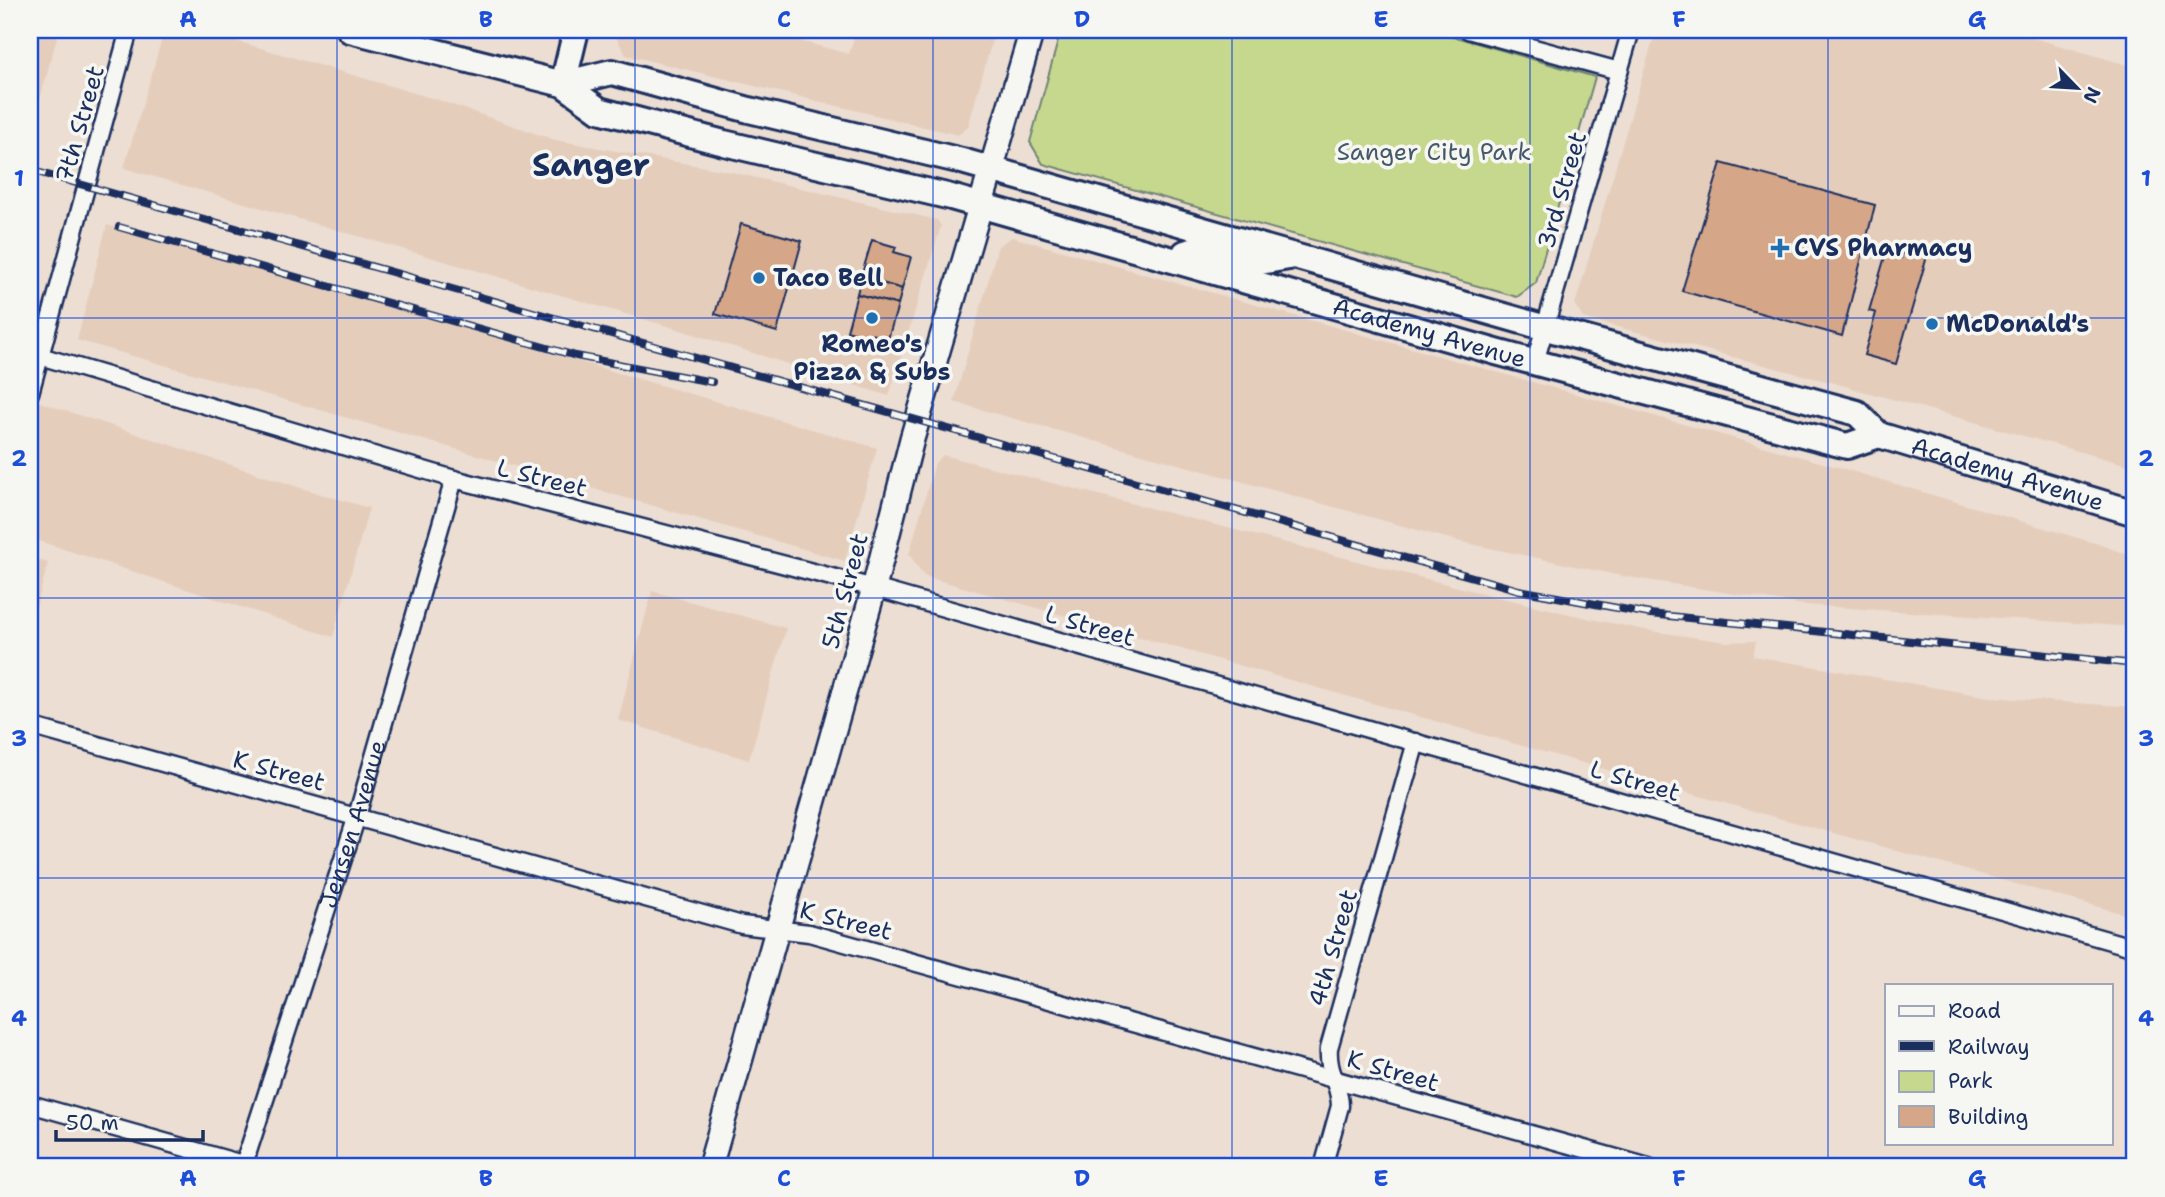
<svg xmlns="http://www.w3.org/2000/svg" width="2165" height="1197" viewBox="0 0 2165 1197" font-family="'Shantell Sans',sans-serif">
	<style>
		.built { fill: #e5cdbc }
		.green { fill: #c6d88d; stroke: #708476; stroke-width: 2 }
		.building { fill: #d5a688; stroke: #1b2f5e; stroke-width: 2 }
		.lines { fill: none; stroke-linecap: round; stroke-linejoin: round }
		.street-casing { stroke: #1b2f5e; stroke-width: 21 }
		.secondary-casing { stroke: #1b2f5e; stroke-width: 28 }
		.primary-casing { stroke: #1b2f5e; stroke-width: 30 }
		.street { stroke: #f6f6f2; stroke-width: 16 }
		.secondary { stroke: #f6f6f2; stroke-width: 23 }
		.primary { stroke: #f6f6f2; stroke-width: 24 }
		.rail-casing { stroke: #1b2f5e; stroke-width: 8 }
		.rail { stroke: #f6f6f2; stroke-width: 5; stroke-dasharray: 16; stroke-linecap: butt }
		.grid { fill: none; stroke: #1d4ed8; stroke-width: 2; stroke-opacity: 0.55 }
		.poi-dot { fill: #1f6fb2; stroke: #f6f6f2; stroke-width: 2.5 }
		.labels { text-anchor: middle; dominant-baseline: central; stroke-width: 7; stroke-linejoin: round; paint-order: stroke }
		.street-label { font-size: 24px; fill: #1b2f5e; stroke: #f6f6f2 }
		.park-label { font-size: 24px; fill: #46596a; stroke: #f6f6f2 }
		.poi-label { font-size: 24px; font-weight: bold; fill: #1b2f5e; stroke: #f6f6f2; text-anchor: start }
		.district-label { font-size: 32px; font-weight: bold; fill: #1b2f5e; stroke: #f6f6f2 }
		.neatline { fill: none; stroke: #1d4ed8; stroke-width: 2.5 }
		.grid-label { font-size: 23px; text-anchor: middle; font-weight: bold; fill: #1d4ed8 }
	</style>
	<rect width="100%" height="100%" fill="#ecded2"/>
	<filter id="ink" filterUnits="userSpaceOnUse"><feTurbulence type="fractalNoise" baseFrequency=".0143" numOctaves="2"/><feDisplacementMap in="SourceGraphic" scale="14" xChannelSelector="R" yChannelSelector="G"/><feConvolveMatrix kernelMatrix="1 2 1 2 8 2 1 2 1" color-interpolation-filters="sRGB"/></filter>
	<g filter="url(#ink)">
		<g class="built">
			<polygon points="30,30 59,30 30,135"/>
			<polygon points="170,30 199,30 438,100 555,140 727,171 937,220 941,226 889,396 674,328 124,168 163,35"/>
			<polygon points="618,30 782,30 781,36 849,54 856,30 995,30 968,127 958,135 626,55 616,37"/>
			<polygon points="1656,30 2006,30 2135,67 2135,467 1841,385 1583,318 1575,305"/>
			<polygon points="107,225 877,448 845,561 77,340"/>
			<polygon points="1012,237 1848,470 2098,544 2135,557 2135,627 1804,605 1622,576 1461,542 954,402 998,246"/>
			<polygon points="30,399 304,489 369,508 333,637 30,538"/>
			<polygon points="943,455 1489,595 1591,619 1650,631 1727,642 1756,641 1753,656 1989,697 2135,707 2135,917 1685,792 924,576 909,554 935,463"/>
			<polygon points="30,557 48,563 31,626 30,625"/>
			<polygon points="652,591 786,628 749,760 618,720"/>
		</g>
		<polygon class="green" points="1061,30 1431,30 1595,77 1536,283 1517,297 1043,164 1030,142"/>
		<g class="building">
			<polygon points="1721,163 1875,205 1842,336 1682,291"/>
			<polygon points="741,224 802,241 777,332 715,314"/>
			<polygon points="872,240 896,247 894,252 911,257 902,289 861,277"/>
			<polygon points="1904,246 1928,253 1896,364 1864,355 1876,313 1869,311 1886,253 1901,258"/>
			<polygon points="861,277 902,289 898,305 857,294"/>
			<polygon points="857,294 898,305 888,339 871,334 870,338 847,331"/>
		</g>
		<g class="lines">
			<defs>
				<g id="street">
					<polyline points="1468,30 1619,71"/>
					<polyline points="30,353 454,479 874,588 2135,948"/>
					<polyline points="1535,362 1631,30"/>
					<polyline points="30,393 129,30"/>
					<polyline points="30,726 742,925 809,933 1649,1167"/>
					<polyline points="30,1104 253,1167"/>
					<path id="s1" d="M243,1167L357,816L454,479"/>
					<path d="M1323,1167L1340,1106C1340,1085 1327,1072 1329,1048L1416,742"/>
				</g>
				<polyline id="secondary" points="710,1167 874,588 912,439 1032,30"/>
				<g id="primary">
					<path id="s2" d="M350,30L563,84L599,110L724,143L951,197L1496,352L1847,446L1879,435"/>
					<path id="s3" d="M563,84L612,72L749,110L962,161L1546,328L1857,413L1879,435L2135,513"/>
					<polyline points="563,84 576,30"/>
					<polyline points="1185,253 1198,249 1254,263 1289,257"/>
				</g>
			</defs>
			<use href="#street" class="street-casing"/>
			<use href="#secondary" class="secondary-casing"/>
			<use href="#primary" class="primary-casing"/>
			<use href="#street" class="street"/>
			<use href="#secondary" class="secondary"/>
			<use href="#primary" class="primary"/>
			<defs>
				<g id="rail">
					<polyline points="30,170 1519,590 1650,614 2135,664"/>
					<polyline points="119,227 576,356 712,382"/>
				</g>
			</defs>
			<use href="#rail" class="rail-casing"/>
			<use href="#rail" class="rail"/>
		</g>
	</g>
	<path class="grid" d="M337,30V1167M635,30V1167M933,30V1167M1232,30V1167M1530,30V1167M1828,30V1167M30,318H2135M30,598H2135M30,878H2135"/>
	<g class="poi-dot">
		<path d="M1776.5 237.5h7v7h7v7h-7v7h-7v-7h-7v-7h7z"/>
		<circle cx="759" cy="278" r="7"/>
		<circle cx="872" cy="318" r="7"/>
		<circle cx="1932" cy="324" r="7"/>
	</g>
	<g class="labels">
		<g class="street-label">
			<text transform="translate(80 124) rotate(-74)">7th Street</text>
			<text transform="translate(1562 190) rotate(-74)">3rd Street</text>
			<text stroke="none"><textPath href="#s2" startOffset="1124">Academy Avenue</textPath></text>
			<text stroke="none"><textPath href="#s3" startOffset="1507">Academy Avenue</textPath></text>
			<text transform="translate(542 478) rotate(14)">L Street</text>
			<text transform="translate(845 591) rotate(-75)">5th Street</text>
			<text transform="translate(1090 626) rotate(16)">L Street</text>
			<text transform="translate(279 771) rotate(15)">K Street</text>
			<text transform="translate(1635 781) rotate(16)">L Street</text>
			<text stroke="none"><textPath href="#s1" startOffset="360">Jensen Avenue</textPath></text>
			<text transform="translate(846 921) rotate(14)">K Street</text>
			<text transform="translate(1333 948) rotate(-74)">4th Street</text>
			<text transform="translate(1393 1071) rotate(16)">K Street</text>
		</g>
		<g class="park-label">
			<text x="1434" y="152">Sanger City Park</text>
		</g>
		<g class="poi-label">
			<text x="1794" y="248">CVS Pharmacy</text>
			<text x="773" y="278">Taco Bell</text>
			<text x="1946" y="324">McDonald's</text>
			<text x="872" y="344" text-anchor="middle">Romeo's<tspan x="872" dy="28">Pizza &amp; Subs</tspan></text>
		</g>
		<g class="district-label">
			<text x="591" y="164">Sanger</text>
		</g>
	</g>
	<rect width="2165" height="1197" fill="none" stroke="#f6f6f2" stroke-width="77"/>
	<rect x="1885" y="984" width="228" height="161" fill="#f6f6f2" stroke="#9ea6b7" stroke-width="2"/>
	<rect x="1899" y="1006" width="35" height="10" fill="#f6f6f2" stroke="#9ea6b7" stroke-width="2"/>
	<text x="1948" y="1018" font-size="21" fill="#1b2f5e">Road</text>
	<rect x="1899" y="1041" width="35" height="10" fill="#1b2f5e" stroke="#9ea6b7" stroke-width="2"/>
	<text x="1948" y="1054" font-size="21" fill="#1b2f5e">Railway</text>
	<rect x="1899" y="1071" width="35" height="21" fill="#c6d88d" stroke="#9ea6b7" stroke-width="2"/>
	<text x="1948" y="1088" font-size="21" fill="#1b2f5e">Park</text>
	<rect x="1899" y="1106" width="35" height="21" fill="#d5a688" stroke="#9ea6b7" stroke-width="2"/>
	<text x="1948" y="1124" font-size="21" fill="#1b2f5e">Building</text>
	<g transform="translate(2077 88) rotate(115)" stroke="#f6f6f2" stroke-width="5" paint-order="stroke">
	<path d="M0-5L12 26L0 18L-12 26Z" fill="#1b2f5e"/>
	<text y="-10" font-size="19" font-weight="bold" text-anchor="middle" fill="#1b2f5e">N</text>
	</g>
	<path d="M56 1130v10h147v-10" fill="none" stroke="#1b2f5e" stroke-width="3.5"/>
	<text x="66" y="1130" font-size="21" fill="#1b2f5e" stroke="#f6f6f2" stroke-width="5" paint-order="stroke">50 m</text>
	<rect x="38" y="38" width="2088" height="1120" class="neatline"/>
	<g class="grid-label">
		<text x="188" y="27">A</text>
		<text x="486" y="27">B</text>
		<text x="784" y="27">C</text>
		<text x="1082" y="27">D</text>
		<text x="1381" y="27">E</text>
		<text x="1679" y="27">F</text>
		<text x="1977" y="27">G</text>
		<text x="19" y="186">1</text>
		<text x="2146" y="186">1</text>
		<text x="19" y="466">2</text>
		<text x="2146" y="466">2</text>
		<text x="19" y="746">3</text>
		<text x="2146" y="746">3</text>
		<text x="19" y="1026">4</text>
		<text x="2146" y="1026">4</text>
		<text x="188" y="1186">A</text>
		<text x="486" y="1186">B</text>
		<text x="784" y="1186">C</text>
		<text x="1082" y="1186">D</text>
		<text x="1381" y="1186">E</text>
		<text x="1679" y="1186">F</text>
		<text x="1977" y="1186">G</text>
	</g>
</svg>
